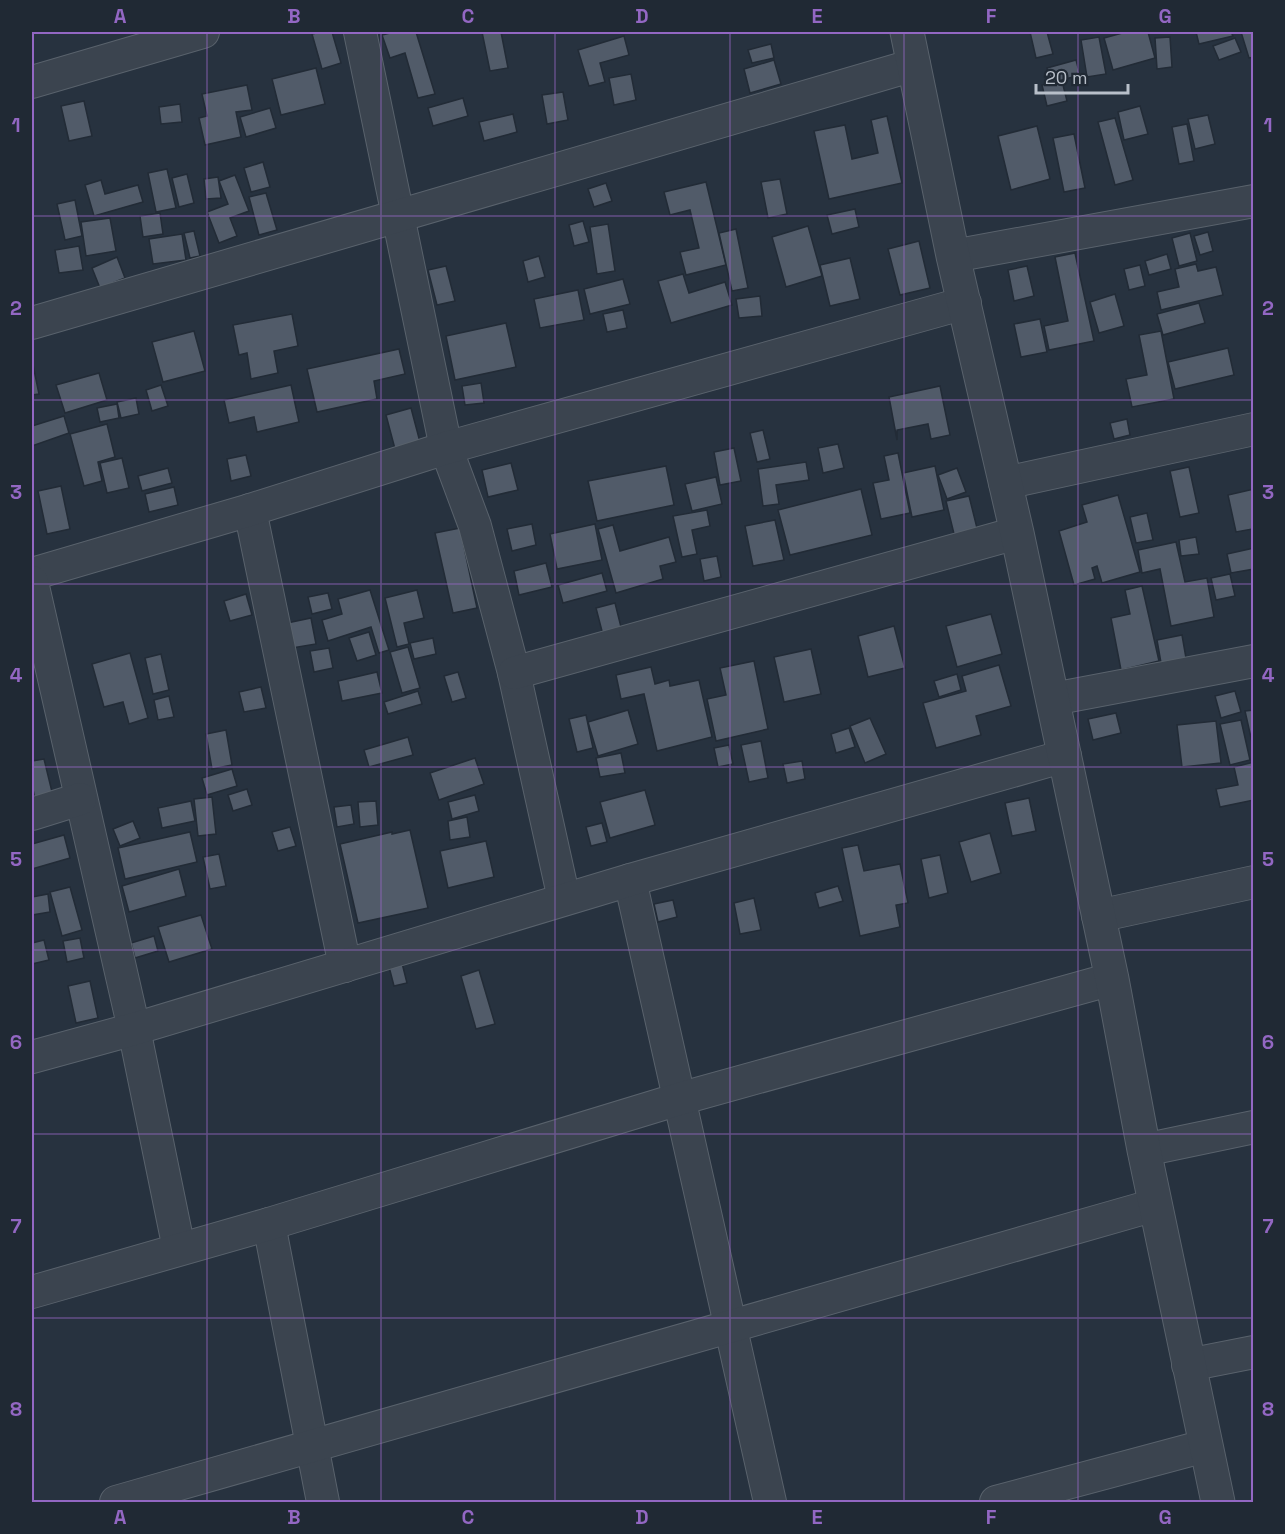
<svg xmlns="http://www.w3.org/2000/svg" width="1285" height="1534" viewBox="0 0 1285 1534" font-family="'Space Grotesk',sans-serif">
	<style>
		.building { fill: #515b69; stroke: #222b36; stroke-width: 1.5 }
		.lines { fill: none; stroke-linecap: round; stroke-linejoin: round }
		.minor-casing { stroke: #59626c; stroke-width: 34 }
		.tertiary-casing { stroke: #59626c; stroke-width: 35 }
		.minor { stroke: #3b444f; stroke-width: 32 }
		.tertiary { stroke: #3b444f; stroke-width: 33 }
		.grid { fill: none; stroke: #9367c3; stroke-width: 1.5; stroke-opacity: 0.55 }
		.neatline { fill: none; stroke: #9367c3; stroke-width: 2 }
		.grid-label { font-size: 20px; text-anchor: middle; font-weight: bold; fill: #9367c3 }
	</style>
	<rect width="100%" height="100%" fill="#27323f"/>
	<g class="building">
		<polygon points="321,32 332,32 341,63 322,69 312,34"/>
		<polygon points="394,32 416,32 435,94 418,98 405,53 390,58 382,35"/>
		<polygon points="482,32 501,32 508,68 490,71"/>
		<polygon points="1030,32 1047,32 1053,54 1036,58"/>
		<polygon points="1126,32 1148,32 1155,58 1113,70 1104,38"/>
		<polygon points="1196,32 1231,32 1233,36 1199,44"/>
		<polygon points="1241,32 1254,32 1254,57 1249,58"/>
		<polygon points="624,36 629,55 600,63 605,82 589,86 578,50"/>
		<polygon points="1099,37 1106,74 1087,77 1081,40"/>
		<polygon points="1170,37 1172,67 1157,69 1155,38"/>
		<polygon points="1235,38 1241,52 1219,60 1213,46"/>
		<polygon points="771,44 774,58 752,63 748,50"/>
		<polygon points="774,60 781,84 750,93 744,69"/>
		<polygon points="1076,60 1080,75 1051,83 1047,68"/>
		<polygon points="316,68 325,104 281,115 272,79"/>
		<polygon points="631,74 636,100 614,105 609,78"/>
		<polygon points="1062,81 1067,101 1047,106 1042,85"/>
		<polygon points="247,85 252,110 236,112 241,137 205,145 199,118 207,116 202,94"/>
		<polygon points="563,92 568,120 547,124 542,95"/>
		<polygon points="463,98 468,116 433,126 428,108"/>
		<polygon points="84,101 92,136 69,141 61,106"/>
		<polygon points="180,104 182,122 161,124 159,107"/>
		<polygon points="1140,106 1148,134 1124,140 1118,112"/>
		<polygon points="270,108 276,128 246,137 240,117"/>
		<polygon points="513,114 517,132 484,141 479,122"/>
		<polygon points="1208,115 1215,144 1195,149 1188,119"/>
		<polygon points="887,116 902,183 829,199 814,131 845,125 852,159 878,153 871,120"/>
		<polygon points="1115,118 1133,180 1115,185 1098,122"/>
		<polygon points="1187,124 1194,161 1179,164 1172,127"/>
		<polygon points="1037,126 1050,179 1011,190 998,136"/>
		<polygon points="1074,134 1085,188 1064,192 1053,138"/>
		<polygon points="263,162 270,187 251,192 244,168"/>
		<polygon points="167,169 176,208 156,212 148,173"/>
		<polygon points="187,174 194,203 179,207 172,178"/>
		<polygon points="235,175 249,211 230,218 237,236 219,243 207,212 228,204 219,181"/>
		<polygon points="218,177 221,198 206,199 204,179"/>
		<polygon points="780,179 787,214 768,218 761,182"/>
		<polygon points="101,180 105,194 138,185 143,202 94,216 85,185"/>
		<polygon points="706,182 726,265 686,275 680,252 699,248 690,210 670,215 664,192"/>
		<polygon points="606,183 612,201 594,207 588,189"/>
		<polygon points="266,193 277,230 259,235 249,197"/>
		<polygon points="75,200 82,236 65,240 57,204"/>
		<polygon points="855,209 859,227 832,234 827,215"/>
		<polygon points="160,213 163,234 143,237 140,216"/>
		<polygon points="110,218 116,251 86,256 81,222"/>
		<polygon points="583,221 589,242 574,246 569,225"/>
		<polygon points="608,224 615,271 597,274 590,227"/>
		<polygon points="808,226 822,276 786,287 772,237"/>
		<polygon points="736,229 748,288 732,291 719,233"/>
		<polygon points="194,231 200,256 190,258 184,233"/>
		<polygon points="1208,232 1213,251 1200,255 1194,236"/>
		<polygon points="1190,233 1197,261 1179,266 1172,238"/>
		<polygon points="182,234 186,260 153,264 149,239"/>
		<polygon points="919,241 930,288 900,295 888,249"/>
		<polygon points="79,246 83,270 59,273 55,250"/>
		<polygon points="1075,253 1094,341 1049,350 1044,326 1068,321 1055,257"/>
		<polygon points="1167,254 1171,269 1149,275 1145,261"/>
		<polygon points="539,256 545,277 528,282 523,261"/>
		<polygon points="117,257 125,278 100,288 92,268"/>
		<polygon points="850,258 860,299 830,306 820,265"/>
		<polygon points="1196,264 1198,271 1216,267 1223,295 1161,310 1157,292 1179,287 1175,269"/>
		<polygon points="1140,265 1145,286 1129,290 1124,269"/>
		<polygon points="446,266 455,301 437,305 428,270"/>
		<polygon points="1027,266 1034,296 1014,301 1008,270"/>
		<polygon points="683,274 689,293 725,282 732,305 671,323 658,281"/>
		<polygon points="623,279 630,304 590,314 584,289"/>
		<polygon points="578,290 584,320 540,328 534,299"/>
		<polygon points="1115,294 1124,326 1099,333 1090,302"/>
		<polygon points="760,296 762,316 739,318 736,299"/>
		<polygon points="1199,303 1205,323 1163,335 1157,314"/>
		<polygon points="623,310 627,328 607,332 603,314"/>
		<polygon points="292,314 298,346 274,351 278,373 251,379 247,353 239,355 233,325"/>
		<polygon points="1040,319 1047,352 1021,357 1014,324"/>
		<polygon points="506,323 516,367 455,380 446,336"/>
		<polygon points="194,331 205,371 163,382 152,342"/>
		<polygon points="1161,331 1174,399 1132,407 1126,379 1147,375 1139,335"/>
		<polygon points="1228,348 1234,375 1175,389 1168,362"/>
		<polygon points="399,349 405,374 374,381 377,399 317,412 307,369"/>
		<polygon points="32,360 39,394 32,395"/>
		<polygon points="99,373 107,400 65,413 56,385"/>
		<polygon points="481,383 484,403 465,405 462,386"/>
		<polygon points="161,385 168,406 152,411 146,390"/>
		<polygon points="291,385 299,422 257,432 254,417 229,423 224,400"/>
		<polygon points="940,386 950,435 931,439 928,424 897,430 897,440 889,397"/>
		<polygon points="136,398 139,414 121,418 117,402"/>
		<polygon points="117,404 119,418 100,422 97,408"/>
		<polygon points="411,408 420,442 395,449 386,415"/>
		<polygon points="64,416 69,433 32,446 32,426"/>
		<polygon points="1127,419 1130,435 1114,439 1110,423"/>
		<polygon points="107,424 115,457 98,462 102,481 84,486 70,434"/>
		<polygon points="763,430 770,459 757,462 750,433"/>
		<polygon points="838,444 844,468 823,473 818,448"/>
		<polygon points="734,448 741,481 720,485 714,452"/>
		<polygon points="898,453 910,513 881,519 873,483 889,480 884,456"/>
		<polygon points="246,455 251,476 231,481 227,459"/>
		<polygon points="122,458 129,488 107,493 100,463"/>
		<polygon points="806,462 809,480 776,485 779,504 763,506 758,469"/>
		<polygon points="511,463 518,490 488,497 482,470"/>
		<polygon points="666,466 674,505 597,521 588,481"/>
		<polygon points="935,466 944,510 912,517 903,473"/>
		<polygon points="1189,467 1199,513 1180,517 1170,471"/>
		<polygon points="168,468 172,483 142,491 138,476"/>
		<polygon points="957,468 966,492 947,499 938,475"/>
		<polygon points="716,477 722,504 692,511 685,484"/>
		<polygon points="61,486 70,529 47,534 38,491"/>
		<polygon points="174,487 178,505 149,512 145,494"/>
		<polygon points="861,489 872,535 790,555 778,510"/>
		<polygon points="1254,489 1254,537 1252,529 1236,532 1228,495"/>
		<polygon points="1118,495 1140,572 1102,583 1097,566 1092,568 1095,579 1074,585 1059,531 1087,522 1082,505"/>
		<polygon points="969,496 978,532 955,538 946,501"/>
		<polygon points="707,510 710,526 692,530 697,554 682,557 673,516"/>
		<polygon points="1147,513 1153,540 1136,543 1130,517"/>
		<polygon points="775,520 784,560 753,566 745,526"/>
		<polygon points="532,524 536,545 512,551 507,529"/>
		<polygon points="595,524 602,560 557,569 550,534"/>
		<polygon points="613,525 620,551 669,537 676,562 660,566 663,579 616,593 598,529"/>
		<polygon points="460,528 477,608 453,613 435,533"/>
		<polygon points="1196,537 1199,554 1181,556 1179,540"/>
		<polygon points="1176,542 1185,582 1207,578 1214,617 1171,626 1160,569 1142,573 1138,550"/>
		<polygon points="1254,548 1254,569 1231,573 1227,554"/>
		<polygon points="717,556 721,577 704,581 700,559"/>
		<polygon points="546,563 552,587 519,595 514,571"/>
		<polygon points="602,573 607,591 563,603 558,585"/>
		<polygon points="1230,574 1235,596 1216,600 1211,578"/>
		<polygon points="1142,586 1159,661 1121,670 1111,618 1130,614 1125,590"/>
		<polygon points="370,590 389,650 379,653 371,627 328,641 322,620 342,614 338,599"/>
		<polygon points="417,590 424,618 404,623 409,644 397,647 385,598"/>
		<polygon points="328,593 332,609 312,614 308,597"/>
		<polygon points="246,594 252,615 230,621 224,601"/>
		<polygon points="615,603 622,631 603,635 596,608"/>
		<polygon points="991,614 1002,654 957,667 946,626"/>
		<polygon points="311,618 316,644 292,648 287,623"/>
		<polygon points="894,626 905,668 868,677 858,636"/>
		<polygon points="369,632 376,655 357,661 349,638"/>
		<polygon points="1182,635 1186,658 1161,663 1157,640"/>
		<polygon points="433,638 436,654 414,659 410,643"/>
		<polygon points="408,647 420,688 402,693 390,652"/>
		<polygon points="329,648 333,668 314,672 310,651"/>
		<polygon points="811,649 821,694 784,702 774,657"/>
		<polygon points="130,653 148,718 129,724 123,702 104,707 92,664"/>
		<polygon points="161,654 169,690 153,694 145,658"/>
		<polygon points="754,661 768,729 716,741 707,699 726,695 720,668"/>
		<polygon points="999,665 1011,706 976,716 981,735 936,748 923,703 966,691 962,676"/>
		<polygon points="651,667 655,684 669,680 670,686 699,680 712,737 657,751 644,694 621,699 616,675"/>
		<polygon points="377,672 382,693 342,701 338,681"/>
		<polygon points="458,672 466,698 452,702 444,676"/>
		<polygon points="957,674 961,690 939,697 934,681"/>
		<polygon points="261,687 266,708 244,712 239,692"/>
		<polygon points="418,691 422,704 388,714 384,702"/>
		<polygon points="1235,691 1241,712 1221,718 1215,696"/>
		<polygon points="169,696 174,717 158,720 154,700"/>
		<polygon points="628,710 638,744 598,756 588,722"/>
		<polygon points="1254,710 1254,751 1245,711"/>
		<polygon points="1116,713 1121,733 1093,740 1088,719"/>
		<polygon points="586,715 593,748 577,752 569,719"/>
		<polygon points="870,718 886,754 865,763 850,726"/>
		<polygon points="1241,720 1250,760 1230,765 1220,724"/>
		<polygon points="1216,721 1221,763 1182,767 1177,725"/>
		<polygon points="849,728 855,747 836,753 831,734"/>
		<polygon points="226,730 232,765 212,769 206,734"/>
		<polygon points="408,737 413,755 369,767 364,750"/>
		<polygon points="761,741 768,778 749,782 741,745"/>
		<polygon points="729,745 733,764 718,767 714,748"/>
		<polygon points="621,753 625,773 600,777 596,758"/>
		<polygon points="475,758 484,784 439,800 430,773"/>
		<polygon points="44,759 53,796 35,800 32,784 32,761"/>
		<polygon points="802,761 805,779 787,783 783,764"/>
		<polygon points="1254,762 1254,800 1220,807 1216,789 1238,785 1234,767"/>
		<polygon points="232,769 237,786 207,795 202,778"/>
		<polygon points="247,789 252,805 233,811 228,795"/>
		<polygon points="645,790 655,825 610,838 600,802"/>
		<polygon points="475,795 479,811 452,819 448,802"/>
		<polygon points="212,797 216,834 198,836 194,799"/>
		<polygon points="1029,798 1036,831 1012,836 1005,803"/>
		<polygon points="191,801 195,821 162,828 158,808"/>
		<polygon points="376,801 378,825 360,827 358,802"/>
		<polygon points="351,805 354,824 337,827 334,807"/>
		<polygon points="467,817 470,837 450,840 448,821"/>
		<polygon points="133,821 140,838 120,846 113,829"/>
		<polygon points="602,823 607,842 591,846 586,827"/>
		<polygon points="290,827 296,846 278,851 272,832"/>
		<polygon points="410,830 428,908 358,923 340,844 392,832 392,834"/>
		<polygon points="190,832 197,862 125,879 118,848"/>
		<polygon points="990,833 1001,873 971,882 959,842"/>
		<polygon points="64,835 70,858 32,869 32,844"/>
		<polygon points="486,841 494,877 448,888 440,851"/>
		<polygon points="858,845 864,871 900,864 908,903 896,905 900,927 860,936 842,848"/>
		<polygon points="219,854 226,886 210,889 203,857"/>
		<polygon points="940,855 948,893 929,898 921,859"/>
		<polygon points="179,869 186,896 129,912 122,886"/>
		<polygon points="838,886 843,901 819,908 815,893"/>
		<polygon points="70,887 82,930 62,936 50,892"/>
		<polygon points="48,894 50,912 32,915 32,897"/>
		<polygon points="754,898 761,930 740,934 734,903"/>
		<polygon points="673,900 677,917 658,922 654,904"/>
		<polygon points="201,915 212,949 169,962 158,927"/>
		<polygon points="154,936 158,951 135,958 131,943"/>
		<polygon points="80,938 84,958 67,962 63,941"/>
		<polygon points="44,940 49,960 32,964 32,943"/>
		<polygon points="400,955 407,983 394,986 387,959"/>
		<polygon points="479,970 495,1024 476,1029 461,976"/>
		<polygon points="90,981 98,1018 76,1023 68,986"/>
	</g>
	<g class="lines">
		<defs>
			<g id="minor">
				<polyline points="360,32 446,448 475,526 514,673 564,899"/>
				<polyline points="32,82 203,32"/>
				<polyline points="953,256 1254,201"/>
				<polyline points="32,323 914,65"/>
				<polyline points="1005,483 1254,429"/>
				<polyline points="250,510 345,966"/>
				<polyline points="32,574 250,510 446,448 965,303"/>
				<polyline points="32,582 134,1029 179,1249"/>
				<polyline points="514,673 1017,533"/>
				<polyline points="1053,699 1254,661"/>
				<polyline points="32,814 80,799"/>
				<polyline points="630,880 770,1502"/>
				<polyline points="1098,916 1254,882"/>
				<polyline points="32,1057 134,1029 630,880 1065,756"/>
				<polyline points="1144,1150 1254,1127"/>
				<polyline points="269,1224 323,1502"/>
				<polyline points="32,1292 269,1224 679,1099 1112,979"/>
				<polyline points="1188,1365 1254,1352"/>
				<polyline points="116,1502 1155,1205"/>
				<polyline points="996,1502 1205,1446"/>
			</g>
			<polyline id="tertiary" points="907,32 953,256 1017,533 1112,979 1144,1150 1218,1502"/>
		</defs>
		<use href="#minor" class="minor-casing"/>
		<use href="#tertiary" class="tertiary-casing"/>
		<use href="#minor" class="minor"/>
		<use href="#tertiary" class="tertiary"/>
	</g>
	<path class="grid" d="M207,32V1502M381,32V1502M555,32V1502M730,32V1502M904,32V1502M1078,32V1502M32,216H1254M32,400H1254M32,584H1254M32,767H1254M32,950H1254M32,1134H1254M32,1318H1254"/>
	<rect width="1285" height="1534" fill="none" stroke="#202934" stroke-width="66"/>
	<path d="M1036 84v9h92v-9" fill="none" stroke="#b8bfc9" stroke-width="3"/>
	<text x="1045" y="84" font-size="18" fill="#b8bfc9" stroke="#202934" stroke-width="4.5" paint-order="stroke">20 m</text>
	<rect x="33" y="33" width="1219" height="1468" class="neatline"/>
	<g class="grid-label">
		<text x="120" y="23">A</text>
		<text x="294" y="23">B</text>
		<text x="468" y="23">C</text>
		<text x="642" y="23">D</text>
		<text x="817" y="23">E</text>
		<text x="991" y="23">F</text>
		<text x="1165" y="23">G</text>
		<text x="16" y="132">1</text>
		<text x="1268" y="132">1</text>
		<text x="16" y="315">2</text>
		<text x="1268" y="315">2</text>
		<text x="16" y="499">3</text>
		<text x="1268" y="499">3</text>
		<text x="16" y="682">4</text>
		<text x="1268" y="682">4</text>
		<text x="16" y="866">5</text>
		<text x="1268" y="866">5</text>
		<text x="16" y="1049">6</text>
		<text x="1268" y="1049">6</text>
		<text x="16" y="1233">7</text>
		<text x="1268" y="1233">7</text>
		<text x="16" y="1416">8</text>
		<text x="1268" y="1416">8</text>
		<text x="120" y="1524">A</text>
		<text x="294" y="1524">B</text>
		<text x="468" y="1524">C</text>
		<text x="642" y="1524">D</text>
		<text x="817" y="1524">E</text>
		<text x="991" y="1524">F</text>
		<text x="1165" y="1524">G</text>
	</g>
</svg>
